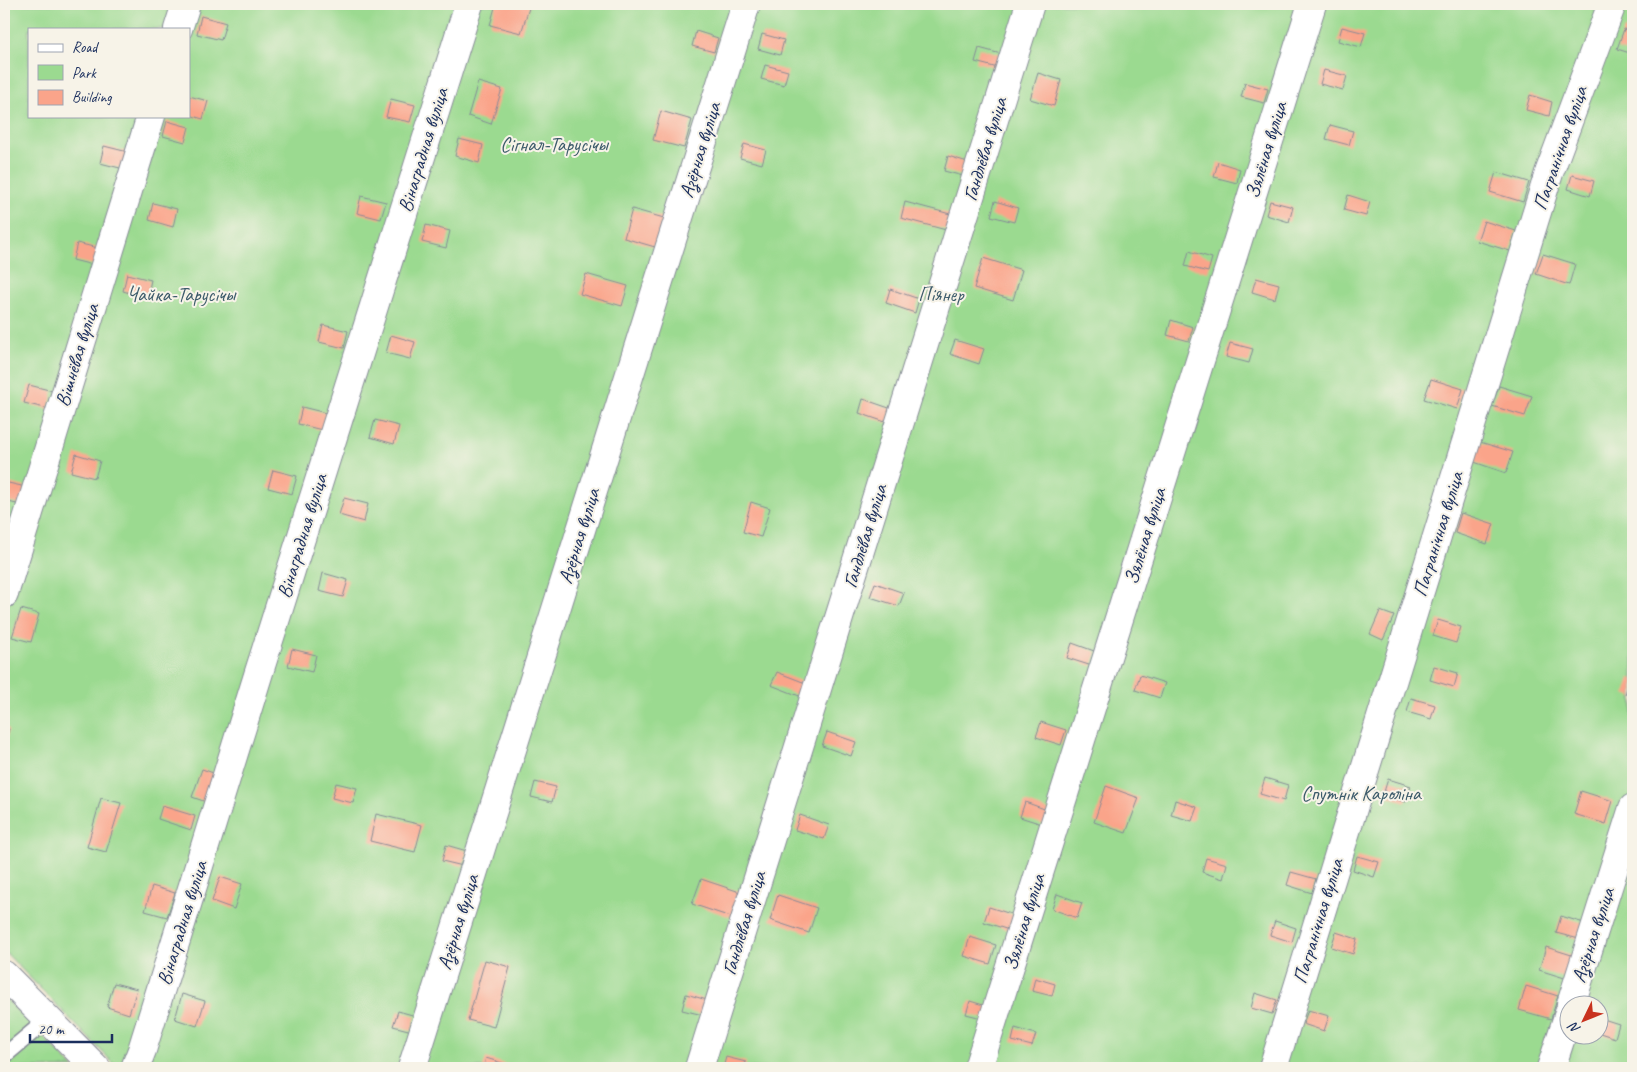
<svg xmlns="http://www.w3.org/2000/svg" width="1637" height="1072" viewBox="0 0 1637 1072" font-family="Caveat,sans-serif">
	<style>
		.green { fill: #9bda90; stroke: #5b8477; fill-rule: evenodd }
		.building { fill: #faa48a }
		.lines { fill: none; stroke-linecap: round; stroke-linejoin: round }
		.lane-casing { stroke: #868b96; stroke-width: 18 }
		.street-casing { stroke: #868b96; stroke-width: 30 }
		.lane { stroke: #fff; stroke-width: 15 }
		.street { stroke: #fff; stroke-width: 28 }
		.labels { text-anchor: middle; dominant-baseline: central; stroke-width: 4; stroke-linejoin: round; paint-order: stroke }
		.park-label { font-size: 20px; fill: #3b5a6a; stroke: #f7f3e8 }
		.street-label { font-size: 20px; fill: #1b2f5e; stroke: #f7f3e8 }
	</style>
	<rect width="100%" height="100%" fill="#f7f3e8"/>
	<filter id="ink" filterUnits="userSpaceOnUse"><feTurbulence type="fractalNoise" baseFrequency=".02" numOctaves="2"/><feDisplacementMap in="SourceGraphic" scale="10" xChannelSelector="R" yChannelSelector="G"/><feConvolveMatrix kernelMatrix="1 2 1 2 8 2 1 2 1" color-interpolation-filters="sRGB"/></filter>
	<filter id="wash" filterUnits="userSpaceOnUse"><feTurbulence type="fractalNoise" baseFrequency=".0096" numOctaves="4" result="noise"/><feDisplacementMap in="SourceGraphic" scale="20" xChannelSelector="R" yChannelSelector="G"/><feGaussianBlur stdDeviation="1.12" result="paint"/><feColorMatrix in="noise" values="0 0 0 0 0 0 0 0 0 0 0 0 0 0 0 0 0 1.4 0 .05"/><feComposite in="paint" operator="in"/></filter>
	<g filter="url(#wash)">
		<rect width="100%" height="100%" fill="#f2e7cf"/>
		<g class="green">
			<path d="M4,4H1633V1068H118L4,951ZM29,29H189V116H29ZM1570,1004H1600V1034H1570Z"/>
			<polygon points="4,997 74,1068 4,1068"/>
		</g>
		<g id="blocks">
			<g class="building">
				<polygon points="496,4 530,5 521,33 490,25"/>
				<polygon points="1575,4 1595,4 1593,9"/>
				<polygon points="201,16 226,23 221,40 197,34"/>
				<polygon points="1342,27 1365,33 1361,47 1338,41"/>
				<polygon points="1624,29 1633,32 1633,54 1617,49"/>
				<polygon points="696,31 718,38 714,52 692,46"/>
				<polygon points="762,34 784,40 780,55 758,49"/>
				<polygon points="979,48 1001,54 998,68 975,62"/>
				<polygon points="765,65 788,71 784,85 761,79"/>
				<polygon points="1324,70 1347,76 1343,90 1320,84"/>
				<polygon points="1038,73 1061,80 1054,106 1030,99"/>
				<polygon points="478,82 502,89 491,124 468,116"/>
				<polygon points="1245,83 1268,89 1264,103 1241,97"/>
				<polygon points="1530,95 1552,102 1549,116 1526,110"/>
				<polygon points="189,96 208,101 203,119 189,115"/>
				<polygon points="391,99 415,105 410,122 386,117"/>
				<polygon points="661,111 692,120 684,148 653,140"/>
				<polygon points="167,121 189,127 185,142 163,136"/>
				<polygon points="1330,125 1353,131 1349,145 1326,139"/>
				<polygon points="459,139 483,145 479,163 455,156"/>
				<polygon points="744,144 766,150 762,164 740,158"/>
				<polygon points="104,146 128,152 124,169 100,163"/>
				<polygon points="948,156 971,163 967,177 944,171"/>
				<polygon points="1218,162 1240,169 1237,183 1214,177"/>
				<polygon points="1496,172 1529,182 1523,202 1490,192"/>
				<polygon points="1572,175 1594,181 1590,196 1568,189"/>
				<polygon points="1348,195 1370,202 1366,216 1344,210"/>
				<polygon points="361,196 386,202 381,219 357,213"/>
				<polygon points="995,201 1018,208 1014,222 991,216"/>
				<polygon points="1270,201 1293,207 1289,222 1266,215"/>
				<polygon points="905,202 954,215 950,231 901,218"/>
				<polygon points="153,203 177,209 173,227 149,220"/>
				<polygon points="632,209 664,218 655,247 624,238"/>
				<polygon points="1484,221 1516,231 1510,251 1477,241"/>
				<polygon points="426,225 450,231 446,248 422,242"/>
				<polygon points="77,243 102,249 97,266 73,260"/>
				<polygon points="1189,251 1212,258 1208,272 1185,266"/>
				<polygon points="1543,254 1575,264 1569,285 1536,274"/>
				<polygon points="983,258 1022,270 1013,300 974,288"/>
				<polygon points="127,274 151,280 147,298 123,291"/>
				<polygon points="586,274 628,286 622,306 580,294"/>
				<polygon points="1256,278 1279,284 1275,299 1252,292"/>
				<polygon points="890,289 919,299 915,313 886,303"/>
				<polygon points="1171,320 1193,327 1189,341 1167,335"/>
				<polygon points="323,325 348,331 344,348 319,342"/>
				<polygon points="391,335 415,342 410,359 386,353"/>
				<polygon points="955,340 984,349 979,364 950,354"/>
				<polygon points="1230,343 1253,349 1249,363 1226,357"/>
				<polygon points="1431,379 1463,389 1457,409 1424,399"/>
				<polygon points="29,385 53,391 49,409 24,403"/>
				<polygon points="1499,386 1532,396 1525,416 1492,406"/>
				<polygon points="863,399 892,409 888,423 859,413"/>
				<polygon points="302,407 326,413 322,430 298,424"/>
				<polygon points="375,420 399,426 394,444 370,437"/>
				<polygon points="1480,442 1513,452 1506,473 1474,462"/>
				<polygon points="76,454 100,461 95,478 71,472"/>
				<polygon points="273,470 297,476 292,494 268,488"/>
				<polygon points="4,482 26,487 21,505 4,501"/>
				<polygon points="344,498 368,504 364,522 339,515"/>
				<polygon points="751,502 770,508 761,537 743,532"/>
				<polygon points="1461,513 1494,524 1487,544 1455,533"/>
				<polygon points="323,573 348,580 343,597 319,591"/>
				<polygon points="875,583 904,593 899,606 870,597"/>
				<polygon points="21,609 39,614 31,642 12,637"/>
				<polygon points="1380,611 1394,616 1383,640 1370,634"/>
				<polygon points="1438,620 1461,627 1456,643 1433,636"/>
				<polygon points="1072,643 1097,652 1092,666 1067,658"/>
				<polygon points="292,649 316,655 312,672 288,666"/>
				<polygon points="1434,666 1458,673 1454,687 1430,680"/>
				<polygon points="777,672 808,684 802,697 771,685"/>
				<polygon points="1140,675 1165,683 1160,698 1135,690"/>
				<polygon points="1630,678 1633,679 1633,697 1625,694"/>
				<polygon points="1411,698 1435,705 1431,719 1407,712"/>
				<polygon points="1041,722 1066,730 1061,745 1036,737"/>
				<polygon points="4,727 9,729 4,745"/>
				<polygon points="827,732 856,742 851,756 822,746"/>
				<polygon points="202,769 219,775 209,803 192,797"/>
				<polygon points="1265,778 1288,785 1284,801 1260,794"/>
				<polygon points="1388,779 1411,786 1406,802 1383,795"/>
				<polygon points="535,782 556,787 552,802 531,797"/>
				<polygon points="336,783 357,788 353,803 332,798"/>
				<polygon points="1106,786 1139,798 1126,833 1094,822"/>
				<polygon points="1581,791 1613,801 1606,824 1574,814"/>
				<polygon points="101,798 121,803 106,852 87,847"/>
				<polygon points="1175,800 1197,807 1192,821 1171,815"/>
				<polygon points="1025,802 1050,811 1045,825 1020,817"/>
				<polygon points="162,806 195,816 191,830 158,819"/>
				<polygon points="376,814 422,825 415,852 370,841"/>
				<polygon points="800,815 829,825 824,839 795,830"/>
				<polygon points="446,845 467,851 463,866 442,861"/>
				<polygon points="1357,856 1379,862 1374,877 1353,870"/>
				<polygon points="1206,858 1227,864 1223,879 1202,872"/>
				<polygon points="1291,872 1316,879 1312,893 1287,885"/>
				<polygon points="220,877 242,884 234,909 212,901"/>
				<polygon points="701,879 740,892 731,917 692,904"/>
				<polygon points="152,886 175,893 167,917 145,911"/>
				<polygon points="1057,894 1082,903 1077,918 1052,909"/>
				<polygon points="778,895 817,908 809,933 770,920"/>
				<polygon points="989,907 1014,915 1009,930 984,922"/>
				<polygon points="1561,916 1584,923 1579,939 1556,933"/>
				<polygon points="1275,921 1296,928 1292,942 1270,935"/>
				<polygon points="1336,932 1357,939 1353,954 1331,947"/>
				<polygon points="970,937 996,945 990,964 964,956"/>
				<polygon points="1546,947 1578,957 1571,980 1539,970"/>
				<polygon points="485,960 510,967 494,1027 468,1020"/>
				<polygon points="1035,978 1055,984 1052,996 1032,991"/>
				<polygon points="114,983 137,989 129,1014 107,1007"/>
				<polygon points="1526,986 1558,996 1551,1019 1519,1010"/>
				<polygon points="1255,993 1277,1000 1272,1014 1251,1008"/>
				<polygon points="182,994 205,1001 197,1026 175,1019"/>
				<polygon points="686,994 707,1000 703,1015 682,1010"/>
				<polygon points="970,1001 990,1007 986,1019 966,1014"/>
				<polygon points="1308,1010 1329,1016 1324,1031 1303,1024"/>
				<polygon points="398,1011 416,1016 412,1031 393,1026"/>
				<polygon points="1600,1018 1619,1024 1615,1038 1600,1033"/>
				<polygon points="1015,1028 1036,1034 1032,1046 1012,1041"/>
				<polygon points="726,1057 746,1062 745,1068 723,1068"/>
				<polygon points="486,1058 518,1068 483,1068"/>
			</g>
		</g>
	</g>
	<g filter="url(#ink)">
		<use href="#blocks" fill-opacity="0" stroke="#868b96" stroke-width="1"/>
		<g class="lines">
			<defs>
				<polyline id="lane" points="4,1056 48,1019"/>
				<g id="street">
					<polyline points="178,29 186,4"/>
					<polyline points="4,594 151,116"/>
					<polyline points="4,975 96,1068"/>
					<polyline points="1571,1004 1633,808"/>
					<polyline points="135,1068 142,1050 259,672 469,4"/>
					<polyline points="412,1068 746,4"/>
					<polyline points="699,1068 1030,4"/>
					<polyline points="978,1068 1312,4"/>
					<polyline points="1273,1068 1549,173 1612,4"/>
					<polyline points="1551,1068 1570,1010"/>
				</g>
			</defs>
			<use href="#lane" class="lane-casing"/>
			<use href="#street" class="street-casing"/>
			<use href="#lane" class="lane"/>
			<use href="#street" class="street"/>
		</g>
	</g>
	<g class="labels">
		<g class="park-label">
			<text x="554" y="144">Сігнал-Тарусічы</text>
			<text x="181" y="294">Чайка-Тарусічы</text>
			<text x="941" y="294">Піянер</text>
			<text x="1361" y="793">Спутнік Кароліна</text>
		</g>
		<g class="street-label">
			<text transform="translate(1560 148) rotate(-71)">Пагранічная вуліца</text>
			<text transform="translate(985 149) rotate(-73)">Гандлёвая вуліца</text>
			<text transform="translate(423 150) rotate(-73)">Вінаградная вуліца</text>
			<text transform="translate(700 150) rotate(-73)">Азёрная вуліца</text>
			<text transform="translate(1266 150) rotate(-73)">Зялёная вуліца</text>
			<text transform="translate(77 355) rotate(-73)">Вішнёвая вуліца</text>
			<text transform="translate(1438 534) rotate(-73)">Пагранічная вуліца</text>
			<text transform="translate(302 536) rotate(-73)">Вінаградная вуліца</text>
			<text transform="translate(579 536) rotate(-73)">Азёрная вуліца</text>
			<text transform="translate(865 536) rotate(-73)">Гандлёвая вуліца</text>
			<text transform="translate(1145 536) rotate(-73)">Зялёная вуліца</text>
			<text transform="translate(1318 921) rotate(-73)">Пагранічная вуліца</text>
			<text transform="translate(458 922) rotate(-73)">Азёрная вуліца</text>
			<text transform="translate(1024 922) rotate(-73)">Зялёная вуліца</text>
			<text transform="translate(182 923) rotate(-73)">Вінаградная вуліца</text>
			<text transform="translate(744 923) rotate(-73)">Гандлёвая вуліца</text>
			<text transform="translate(1593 935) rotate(-72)">Азёрная вуліца</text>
		</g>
	</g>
	<rect width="1637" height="1072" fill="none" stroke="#f7f3e8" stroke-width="20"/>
	<rect x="28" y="28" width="162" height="90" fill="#f7f3e8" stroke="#9fa5b1"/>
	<rect x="38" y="44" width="25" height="8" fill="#ffffff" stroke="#9fa5b1"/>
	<text x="72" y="52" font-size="15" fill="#1b2f5e">Road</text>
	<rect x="38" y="65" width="25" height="15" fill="#9bda90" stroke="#9fa5b1"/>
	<text x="72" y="78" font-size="15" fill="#1b2f5e">Park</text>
	<rect x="38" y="90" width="25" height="15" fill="#faa48a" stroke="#9fa5b1"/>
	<text x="72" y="102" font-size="15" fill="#1b2f5e">Building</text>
	<g transform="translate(1584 1020) rotate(227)"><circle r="24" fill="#f7f3e8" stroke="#9fa5b1"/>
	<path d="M0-4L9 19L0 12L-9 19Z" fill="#c8321e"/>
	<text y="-8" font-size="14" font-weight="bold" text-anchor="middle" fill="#1b2f5e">N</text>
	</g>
	<path d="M30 1034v8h82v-8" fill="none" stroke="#1b2f5e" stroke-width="2.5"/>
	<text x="38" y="1034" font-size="15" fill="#1b2f5e" stroke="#f7f3e8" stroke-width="4" paint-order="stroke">20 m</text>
</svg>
